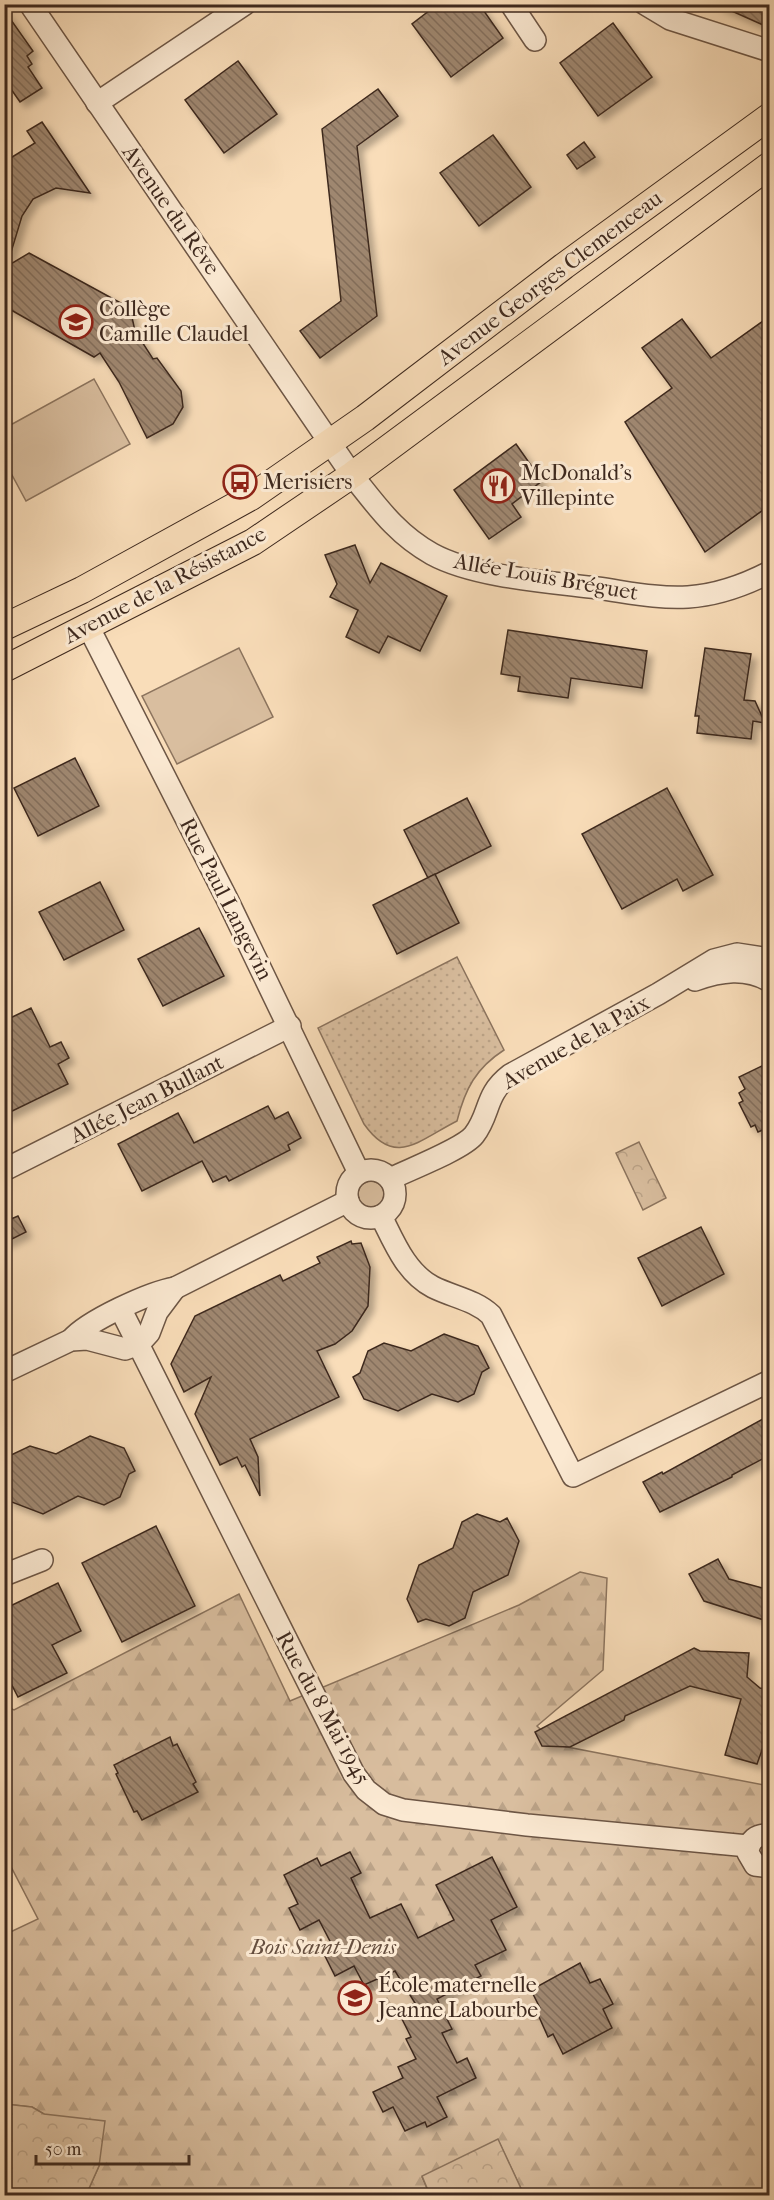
<svg xmlns="http://www.w3.org/2000/svg" width="774" height="2200" viewBox="0 0 774 2200" font-family="'IM FELL French Canon',serif">
	<style>
		.grass { fill: #d9be9f; stroke: #8c745e; stroke-width: 1.5 }
		.forest { fill: url(#forest-firs); stroke: #8c745e; stroke-width: 1.5 }
		.park { fill: url(#park-crowns); stroke: #8c745e; stroke-width: 1.5 }
		.garden { fill: url(#garden-dots); stroke: #8c745e; stroke-width: 1.5 }
		.building { fill: url(#building-back-hatch); stroke: #3e291e; stroke-width: 1.5; filter: url(#shadow) }
		.lines { fill: none; stroke-linecap: round; stroke-linejoin: round }
		.minor-casing { stroke: #6d5645; stroke-width: 24 }
		.major-casing { stroke: #3e291e; stroke-width: 28 }
		.minor { stroke: #fbe9d2; stroke-width: 21 }
		.major { stroke: #f9ddb9; stroke-width: 26 }
		.labels { text-anchor: middle; dominant-baseline: central; stroke-width: 6; stroke-linejoin: round; paint-order: stroke }
		.street-label { font-size: 22px; fill: #3e291e; stroke: #fbe9d2 }
		.poi-label { font-size: 22px; fill: #3e291e; stroke: #fbe9d2; text-anchor: start }
		.park-label { font-size: 22px; font-style: italic; fill: #654e3e; stroke: #fbe9d2 }
	</style>
	<defs>
		<pattern id="forest-firs" width="22" height="20" patternUnits="userSpaceOnUse" patternTransform="scale(1.5)"><rect width="22" height="20" fill="#d9be9f"/><path d="M5 1l3.5 6h-7zM16 11l3.5 6h-7z" fill="#bba388"/></pattern>
		<pattern id="park-crowns" width="20" height="18" patternUnits="userSpaceOnUse" patternTransform="scale(1.5)"><rect width="20" height="18" fill="#d9be9f"/><path d="M2 6a3 3 0 1 1 6 0M12 15a3 3 0 1 1 6 0" fill="none" stroke="#bba388"/></pattern>
		<pattern id="garden-dots" width="8" height="8" patternUnits="userSpaceOnUse" patternTransform="scale(1.5)"><rect width="8" height="8" fill="#d9be9f"/><path d="M2 2h.1M6 6h.1" fill="none" stroke="#bba388" stroke-width="1.8" stroke-linecap="round"/></pattern>
		<pattern id="building-back-hatch" width="6" height="6" patternUnits="userSpaceOnUse" patternTransform="scale(1.5)"><rect width="6" height="6" fill="#9f876f"/><path d="M-1 5l2 2M0 0l6 6M5-1l2 2" fill="none" stroke="#836e5b"/></pattern>
		<filter id="shadow"><feDropShadow dx="5.5" dy="5.5" stdDeviation="3" flood-color="#0004"/></filter>
	</defs>
	<rect width="100%" height="100%" fill="#f9ddb9"/>
	<filter id="stains"><feTurbulence type="fractalNoise" baseFrequency=".00333" numOctaves="4"/><feColorMatrix values="0 0 0 0 .2 0 0 0 0 .09 0 0 0 0 .02 0 0 0 .5 -.17"/></filter>
	<radialGradient id="worn" r=".72"><stop offset=".6" stop-color="#630" stop-opacity="0"/><stop offset="1" stop-color="#630" stop-opacity=".3"/></radialGradient>
	<g class="grass">
		<polygon points="94,379 130,444 26,501 5,462 5,428"/>
		<polygon points="239,648 273,717 177,764 142,696"/>
		<circle cx="371" cy="1194" r="13"/>
	</g>
	<polygon class="forest" points="580,1572 607,1578 603,1670 537,1726 557,1745 769,1786 769,2195 524,2195 498,2140 422,2177 430,2195 86,2195 99,2166 44,2114 32,2107 5,2104 4,1935 38,1919 5,1855 5,1706 14,1710 239,1594 290,1701 519,1605"/>
	<g class="park">
		<polygon points="639,1142 666,1198 643,1210 616,1153"/>
		<polygon points="5,2104 32,2107 44,2114 105,2121 99,2166 86,2195 5,2195"/>
		<polygon points="498,2139 524,2195 430,2195 422,2176"/>
	</g>
	<path class="garden" d="M457,957L504,1050C476,1068 465,1089 457,1121C419,1140 395,1168 364,1124L318,1028Z"/>
	<g class="building">
		<polygon points="438,4 479,4 503,38 451,77 412,24"/>
		<polygon points="716,4 770,4 770,28"/>
		<polygon points="4,10 33,51 27,56 32,64 28,67 42,88 20,102 4,79 4,71 11,67 4,57"/>
		<polygon points="613,23 652,77 598,116 560,63"/>
		<polygon points="238,61 277,114 224,153 185,100"/>
		<polygon points="378,89 398,116 357,146 377,316 320,358 300,331 341,301 322,129"/>
		<polygon points="42,122 90,193 56,188 33,199 22,216 9,259 4,259 4,162 35,143 27,131"/>
		<polygon points="493,135 531,187 479,226 440,173"/>
		<polygon points="584,142 595,157 577,169 567,155"/>
		<polygon points="29,253 130,308 135,331 153,359 157,358 181,391 183,407 173,424 147,438 119,382 100,353 94,357 4,306 4,268"/>
		<polygon points="770,316 770,505 705,552 625,422 672,388 642,348 682,319 711,358"/>
		<polygon points="516,444 542,481 512,504 521,517 489,539 454,490"/>
		<polygon points="355,545 370,583 381,563 447,596 420,651 388,636 379,653 346,637 358,610 330,597 337,584 325,555"/>
		<polygon points="508,630 647,651 642,688 571,678 568,698 518,691 520,677 501,674"/>
		<polygon points="705,648 751,654 744,700 755,701 765,723 753,721 751,739 697,733 699,716 695,716"/>
		<polygon points="75,758 99,806 38,836 14,788"/>
		<polygon points="667,788 713,875 683,891 677,879 622,909 582,834"/>
		<polygon points="467,798 491,846 428,878 404,830"/>
		<polygon points="435,874 459,923 397,954 373,905"/>
		<polygon points="100,882 124,930 64,960 39,912"/>
		<polygon points="199,928 224,976 163,1006 138,959"/>
		<polygon points="31,1008 50,1047 61,1042 69,1058 58,1064 68,1084 4,1115 4,1021"/>
		<polygon points="770,1062 770,1127 758,1132 755,1125 751,1127 739,1103 743,1101 739,1093 745,1089 739,1077"/>
		<polygon points="268,1106 275,1119 288,1112 301,1138 288,1145 290,1150 229,1181 226,1176 213,1182 202,1161 142,1191 118,1144 178,1113 194,1143"/>
		<polygon points="18,1216 26,1232 4,1243 4,1222"/>
		<polygon points="701,1227 724,1274 662,1306 638,1258"/>
		<polygon points="351,1241 352,1244 361,1243 370,1267 368,1306 352,1331 335,1344 317,1351 339,1397 250,1439 258,1457 260,1496 245,1465 242,1467 237,1457 220,1465 195,1414 211,1377 184,1392 171,1364 195,1316 280,1275 283,1281 320,1263 317,1257"/>
		<polygon points="444,1334 478,1346 489,1368 482,1372 474,1394 458,1402 432,1394 398,1411 364,1399 353,1377 360,1373 368,1351 384,1343 411,1351"/>
		<polygon points="770,1415 770,1455 732,1475 732,1477 660,1512 643,1482 662,1472 663,1474"/>
		<polygon points="90,1436 124,1448 135,1471 129,1474 120,1497 104,1505 78,1496 43,1514 9,1501 4,1493 4,1478 11,1455 30,1446 56,1454"/>
		<polygon points="477,1514 500,1522 507,1518 519,1541 508,1575 473,1592 465,1618 449,1626 426,1619 418,1622 407,1599 419,1565 453,1548 462,1522"/>
		<polygon points="156,1526 195,1606 122,1642 82,1563"/>
		<polygon points="718,1559 729,1579 770,1590 770,1610 764,1620 704,1601 689,1574"/>
		<polygon points="58,1583 81,1631 52,1645 67,1673 18,1697 4,1670 4,1609"/>
		<polygon points="694,1648 700,1651 749,1653 747,1677 760,1688 770,1690 766,1739 757,1764 725,1755 741,1699 690,1686 625,1716 624,1720 570,1747 542,1746 535,1732"/>
		<polygon points="170,1737 173,1746 177,1744 196,1782 193,1784 198,1792 142,1820 137,1811 134,1812 116,1774 118,1773 114,1765"/>
		<polygon points="350,1852 361,1873 351,1878 370,1918 401,1904 418,1938 454,1920 436,1885 492,1857 517,1907 491,1920 506,1950 475,1965 481,1976 437,1999 452,2029 442,2033 457,2063 467,2058 476,2078 437,2097 447,2117 427,2127 425,2122 405,2131 393,2107 383,2112 373,2092 403,2078 398,2067 416,2059 406,2039 411,2037 398,2011 415,2003 395,1971 364,1985 354,1966 335,1976 324,1954 334,1949 319,1920 300,1930 289,1908 298,1904 284,1875 317,1858 321,1866"/>
		<polygon points="580,1963 590,1983 600,1979 613,2004 603,2009 612,2028 563,2054 553,2034 548,2037 536,2010 540,2008 531,1990"/>
	</g>
	<g class="lines">
		<defs>
			<g id="minor">
				<path d="M30,4L352,475C377,506 396,534 432,554C474,577 549,582 597,588C627,592 658,599 688,597C718,595 743,586 770,572"/>
				<polyline points="511,4 535,40"/>
				<polyline points="645,4 670,19 770,51"/>
				<polyline points="97,103 245,4"/>
				<polyline points="88,626 227,899 359,1173"/>
				<path d="M695,980C721,971 745,967 770,981"/>
				<polyline points="4,1170 290,1026"/>
				<circle cx="371" cy="1194" r="24"/>
				<path d="M390,1179C408,1170 463,1149 474,1135C491,1113 484,1095 510,1075L658,994L714,960L737,954L770,959"/>
				<path d="M381,1216C394,1242 406,1273 433,1287C453,1297 475,1300 491,1315L573,1476L770,1381"/>
				<polyline points="121,1310 354,1774 366,1790 384,1804 403,1810 527,1825 748,1846"/>
				<path d="M71,1340C87,1321 150,1292 175,1288L348,1201"/>
				<polyline points="4,1372 71,1340 87,1339 125,1349 139,1344 149,1333 157,1312 175,1288"/>
				<polyline points="4,1575 42,1560"/>
				<path d="M770,1835C756,1834 749,1840 748,1853L755,1865L770,1867"/>
			</g>
			<g id="major">
				<polyline points="4,627 82,590 251,497 365,418 564,266 770,116"/>
				<polyline points="4,669 253,542 352,475 770,165"/>
			</g>
		</defs>
		<use href="#minor" class="minor-casing"/>
		<use href="#major" class="major-casing"/>
		<use href="#minor" class="minor"/>
		<use href="#major" class="major"/>
	</g>
	<defs>
		<symbol id="school-ring" viewBox="-11 -11 22 22"><circle r="9.5" fill="#fbe9d2" stroke="#8f2418" stroke-width="1.5"/><path d="M0-5L7-2L0 1L-7-2ZM-4 1L0 2.5L4 1V4Q0 6-4 4Z" fill="#8f2418"/></symbol>
		<symbol id="bus-ring" viewBox="-11 -11 22 22"><circle r="9.5" fill="#fbe9d2" stroke="#8f2418" stroke-width="1.5"/><path d="M-5-6H5V4H4V6H2V4H-2V6H-4V4H-5ZM-3.5-4V0h7V-4ZM-3.5 1.2v1.5H-2V1.2ZM2 1.2v1.5H3.5V1.2Z" fill="#8f2418"/></symbol>
		<symbol id="restaurant-ring" viewBox="-11 -11 22 22"><circle r="9.5" fill="#fbe9d2" stroke="#8f2418" stroke-width="1.5"/><path d="M-5-6h1v4h1v-4h1v4h1v-4h1v5L-1.5 .5V6h-2V.5L-5-1ZM5-6V6H3V1.5H1.5Q1.5-4 5-6Z" fill="#8f2418"/></symbol>
	</defs>
	<g fill-rule="evenodd">
		<use href="#school-ring" x="57" y="303" width="38" height="38"/>
		<use href="#bus-ring" x="221" y="463" width="38" height="38"/>
		<use href="#restaurant-ring" x="479" y="467" width="38" height="38"/>
		<use href="#school-ring" x="336" y="1979" width="38" height="38"/>
	</g>
	<g class="labels">
		<g class="street-label">
			<text transform="translate(171 210) rotate(55)">Avenue du Rêve</text>
			<text transform="translate(550 278) rotate(-37)">Avenue Georges Clemenceau</text>
			<text transform="translate(546 577) rotate(10)">Allée Louis Bréguet</text>
			<text transform="translate(165 585) rotate(-28)">Avenue de la Résistance</text>
			<text transform="translate(226 899) rotate(63)">Rue Paul Langevin</text>
			<text transform="translate(576 1042) rotate(-30)">Avenue de la Paix</text>
			<text transform="translate(147 1099) rotate(-27)">Allée Jean Bullant</text>
			<text transform="translate(323 1708) rotate(61)">Rue du 8 Mai 1945</text>
		</g>
		<g class="poi-label">
			<text x="99" y="309">Collège<tspan x="99" dy="25">Camille Claudel</tspan></text>
			<text x="521" y="473">McDonald's<tspan x="521" dy="25">Villepinte</tspan></text>
			<text x="263" y="482">Merisiers</text>
			<text x="378" y="1985">École maternelle<tspan x="378" dy="25">Jeanne Labourbe</tspan></text>
		</g>
		<g class="park-label">
			<text x="323" y="1947">Bois Saint-Denis</text>
		</g>
	</g>
	<rect width="774" height="2200" fill="none" stroke="#f9ddb9" stroke-width="24"/>
	<rect x="6" y="6" width="762" height="2188" fill="none" stroke="#3e291e" stroke-width="3"/>
	<rect x="12" y="12" width="750" height="2176" fill="none" stroke="#3e291e" stroke-width="1.5"/>
	<path d="M36 2155v9h153v-9" fill="none" stroke="#3e291e" stroke-width="3"/>
	<text x="45" y="2155" font-size="18" fill="#3e291e" stroke="#fbe9d2" stroke-width="4.5" paint-order="stroke">50 m</text>
	<rect width="100%" height="100%" filter="url(#stains)"/>
	<rect width="100%" height="100%" fill="url(#worn)"/>
</svg>
